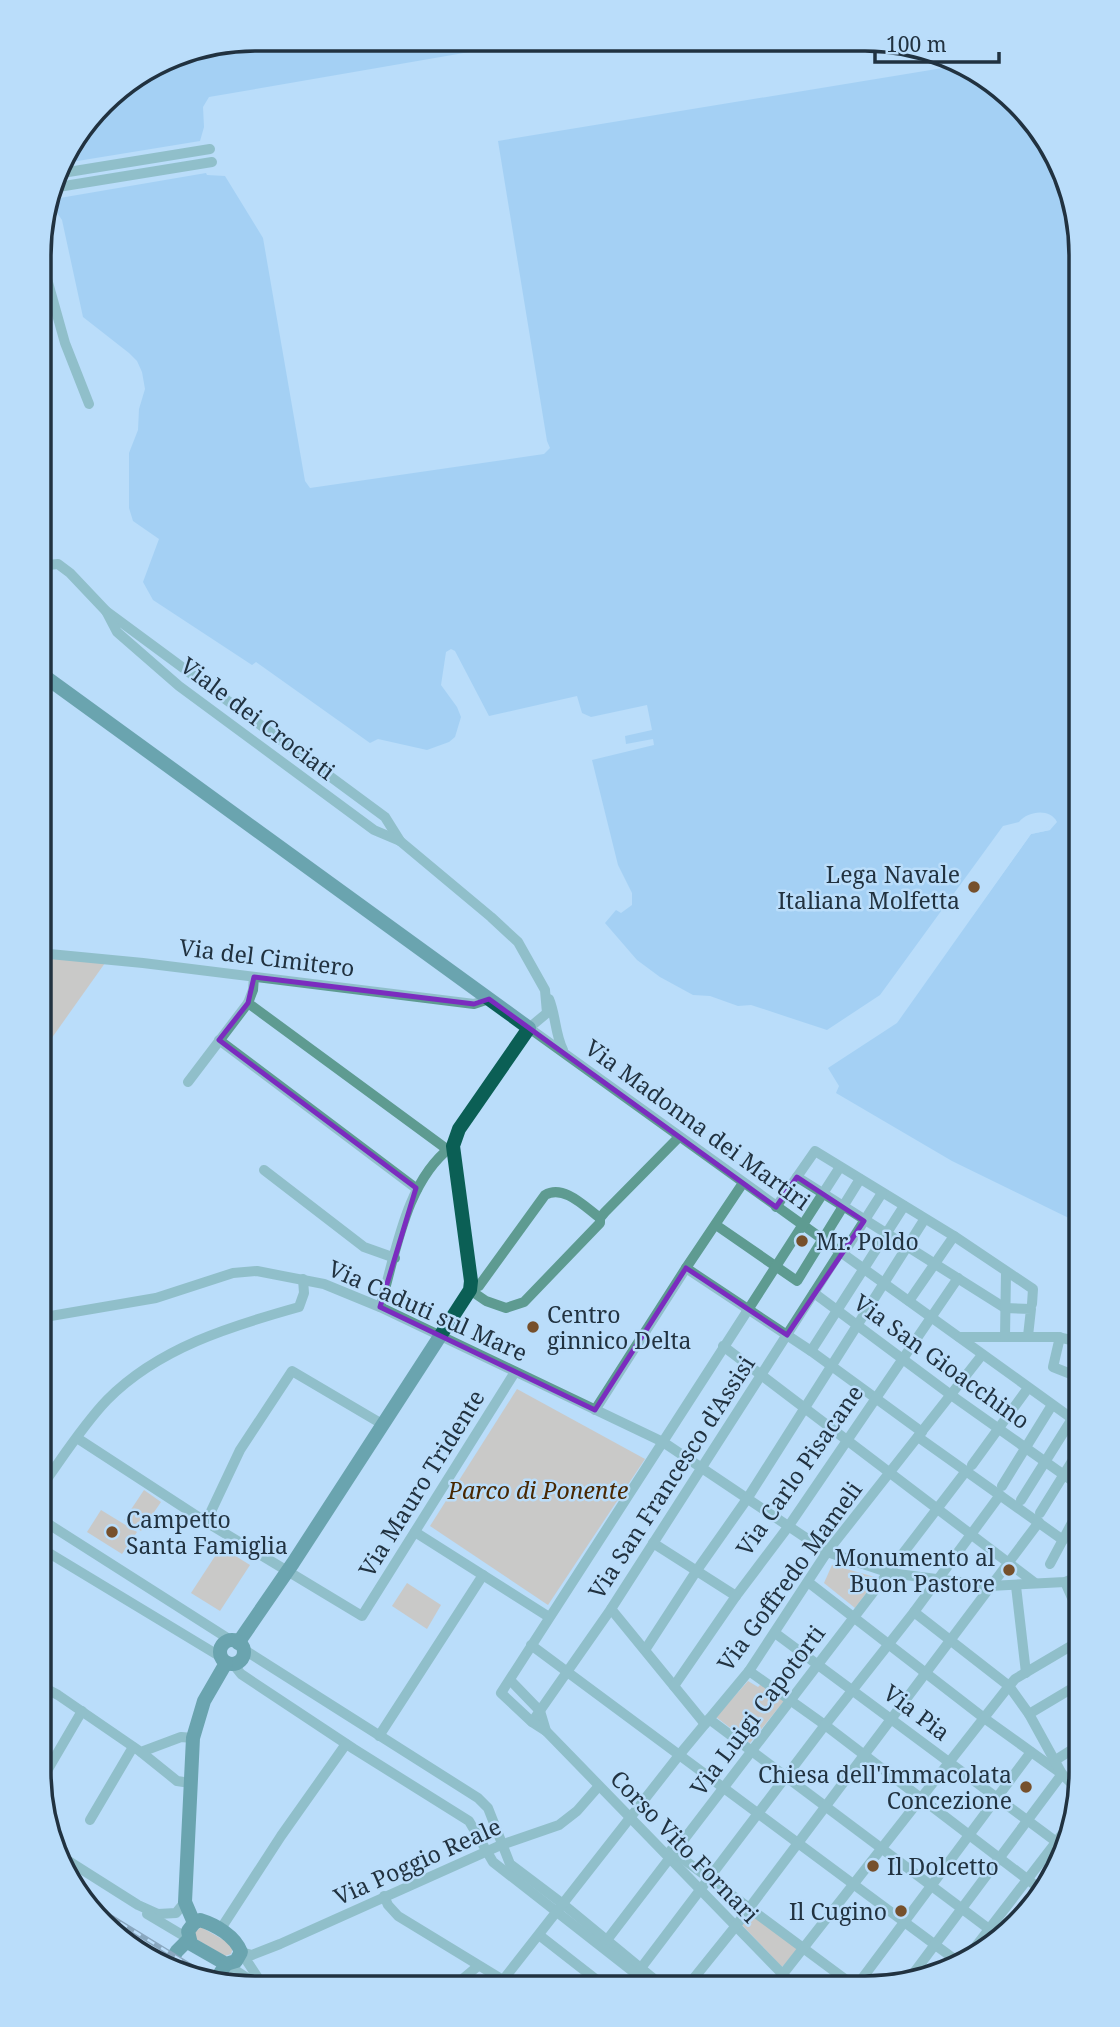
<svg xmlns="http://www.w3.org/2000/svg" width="1120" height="2027" viewBox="0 0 1120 2027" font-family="'Noto Serif',serif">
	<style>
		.green { fill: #dcb18c }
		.water { fill: #89c2ee }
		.pier { fill: #baddfa }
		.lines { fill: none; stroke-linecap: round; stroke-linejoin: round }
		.minor { stroke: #5e9b91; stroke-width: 10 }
		.major { stroke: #0b5f55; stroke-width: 14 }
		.rail-casing { stroke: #51687a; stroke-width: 5 }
		.rail { stroke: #baddfa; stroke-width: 2.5; stroke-dasharray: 8; stroke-linecap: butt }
		.marked { fill: none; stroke: #7b2cbf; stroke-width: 5; stroke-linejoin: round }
		.poi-dot { fill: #76502c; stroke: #baddfa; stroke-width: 2.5 }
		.labels { text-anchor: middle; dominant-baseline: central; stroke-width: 5; stroke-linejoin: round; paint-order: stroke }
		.street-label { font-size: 23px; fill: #213240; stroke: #baddfa }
		.poi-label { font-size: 23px; fill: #213240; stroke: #baddfa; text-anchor: end }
		.park-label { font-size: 23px; font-style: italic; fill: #482701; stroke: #baddfa }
		.rim { fill: none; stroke: #213240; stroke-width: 3.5 }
	</style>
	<rect width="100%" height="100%" fill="#baddfa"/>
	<g class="green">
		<polygon points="39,955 105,963 39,1056"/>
		<polygon points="517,1389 645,1459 548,1605 430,1526"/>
		<polygon points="144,1490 161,1502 141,1531 124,1520"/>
		<polygon points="101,1510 137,1532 122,1554 87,1532"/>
		<polygon points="221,1547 250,1565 220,1611 191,1593"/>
		<polygon points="832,1565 875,1577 875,1581 855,1608 824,1583"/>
		<polygon points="407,1583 441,1605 427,1629 392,1606"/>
		<polygon points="748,1681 758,1687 761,1684 784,1701 750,1743 716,1717"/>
		<polygon points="749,1913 798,1949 782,1967 741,1924"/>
		<polygon points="201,1927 229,1943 233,1948 231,1954 225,1956 196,1939 194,1933"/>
	</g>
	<g class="water">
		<polygon points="254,39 539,40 209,97 203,107 204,127 200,141 59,164 61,159 112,92 172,55"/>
		<path d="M955,66L1008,92L1070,185L1081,254V1224L952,1161L836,1093L839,1086L828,1068L897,1023L1031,834L1050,830L1057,822C1050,808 1028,811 1019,822L1003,826L880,995L827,1030L751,1005L738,1006L710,996L693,995L660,977L637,960L605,923L616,910L621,913L632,905V893L618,865L592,760L654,745L653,739L626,744L625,736L652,730L647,705L591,717L582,713L577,696L489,716L455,651L451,649L446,652L441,685L457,707L461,717L455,737L449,742L427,750L378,739L370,743L256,662L252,665L153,600L143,582L159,539L133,521L129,508V453L138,430L139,409L145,389L142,372L137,361L129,353L83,317L62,220L48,200L206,173L207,175L225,176L263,238L305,481L310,488L544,454L550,448L547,441L498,141Z"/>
	</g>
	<polygon class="pier" points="1052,822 1050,830 1031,834 973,915 970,913 1029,831 1048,827"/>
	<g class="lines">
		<g class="minor">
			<polyline points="56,174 210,149"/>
			<polyline points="52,188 212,162"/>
			<polyline points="40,254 65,343 89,404"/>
			<polyline points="40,570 48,565 58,564 70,573 106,611 385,817 400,841"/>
			<polyline points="106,611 117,632 179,686 374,830 400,841 491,917 518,942 545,990 547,1013 529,1028 1081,1425"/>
			<polyline points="39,953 143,963 474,1004 489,999"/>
			<path d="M549,999C556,1016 555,1034 563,1050"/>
			<polyline points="248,1003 448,1150"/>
			<polyline points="219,1040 417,1189"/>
			<polyline points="188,1082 248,1003 253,990 254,977"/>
			<polyline points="264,1170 364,1247 395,1258"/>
			<polyline points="797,1177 1005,1308 1031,1309 1028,1336"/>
			<polyline points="776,1207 815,1151 954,1236 1033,1289 1032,1304"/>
			<path d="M600,1218C585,1207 564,1184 545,1195L479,1286L470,1290L486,1301L506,1308L524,1302L600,1223V1218L605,1212L679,1137"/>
			<polyline points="716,1225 797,1281 860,1179"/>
			<polyline points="843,1254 882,1193"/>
			<polyline points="686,1268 811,1351 922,1432"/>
			<polyline points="814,1293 951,1395 1081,1487"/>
			<polyline points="909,1301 954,1236"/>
			<path d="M380,1307C396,1254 405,1182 451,1147"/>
			<polyline points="39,1318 156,1298 233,1273 257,1271 324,1284 380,1307 663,1442 827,1552 890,1573 990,1586 1065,1582 1081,1575"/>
			<polyline points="959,1337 1057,1337 1081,1342"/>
			<polyline points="1005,1337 1006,1272"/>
			<polyline points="1060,1337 1053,1367 1081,1378"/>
			<polyline points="723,1346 1035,1583"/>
			<polyline points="811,1351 904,1206"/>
			<polyline points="595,1410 686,1268 743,1183"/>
			<polyline points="918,1437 1063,1540"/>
			<polyline points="77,1438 206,1522 362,1616 515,1372"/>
			<polyline points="972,1465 1028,1388"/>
			<polyline points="1002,1486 1052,1405"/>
			<path d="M39,1490C61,1460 82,1426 107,1400C158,1348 231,1326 299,1307L304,1293L303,1279"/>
			<polyline points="1021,1500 1072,1419"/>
			<polyline points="1040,1513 1081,1447"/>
			<polyline points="39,1518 232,1641"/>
			<polyline points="206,1522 240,1450 292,1371 382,1424"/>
			<polyline points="415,1532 549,1617"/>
			<polyline points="653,1543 736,1596"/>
			<polyline points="39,1547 221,1657"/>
			<polyline points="1050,1564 1081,1506"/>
			<polyline points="808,1582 984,1718 1062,1774 1080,1792"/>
			<polyline points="1065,1582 1081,1618"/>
			<polyline points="1016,1586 1026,1673"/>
			<polyline points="611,1609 705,1724"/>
			<polyline points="775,1633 1066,1849"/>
			<polyline points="531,1645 961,1964"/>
			<polyline points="243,1649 478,1798 488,1808 510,1864 563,1904 665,1988"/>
			<polyline points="645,1650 697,1570 747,1499 924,1220"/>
			<polyline points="233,1664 241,1674 354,1749 469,1821 493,1862 654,1988"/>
			<polyline points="749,1671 825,1725 1044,1892"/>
			<polyline points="510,1680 540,1711 546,1731 796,1988"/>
			<polyline points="39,1685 58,1695 141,1752 181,1737 193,1738"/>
			<polyline points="674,1686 736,1596 788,1527 958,1278"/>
			<polyline points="1029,1714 1081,1683"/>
			<polyline points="709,1719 1001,1938"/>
			<polyline points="532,1722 611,1609 840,1252"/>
			<polyline points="546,1731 532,1722 501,1693 840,1167"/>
			<polyline points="379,1736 483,1575"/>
			<polyline points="141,1752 177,1781 190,1783"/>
			<polyline points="1054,1761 1081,1744"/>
			<polyline points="44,1776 82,1711"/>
			<polyline points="90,1820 133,1747"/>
			<polyline points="671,1850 857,1988"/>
			<polyline points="59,1855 138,1905 158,1914 176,1913 185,1902"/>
			<polyline points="384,1896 388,1905 398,1916 503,1980 511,1987"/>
			<polyline points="147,1914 189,1939"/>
			<polyline points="220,1930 281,1836 346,1744"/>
			<polyline points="539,1935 607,1988"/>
			<polyline points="607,1940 966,1471"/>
			<polyline points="241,1952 252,1955 280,1944 501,1845 559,1825 577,1811 598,1787"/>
			<polyline points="241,1952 262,1984"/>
			<polyline points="963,1963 1073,1820"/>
			<polyline points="226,1964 256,1984 266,1987"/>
			<polyline points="641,1968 825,1725 914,1612 1000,1495"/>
			<polyline points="503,1980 680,1754 749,1671 827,1552 982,1355"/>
			<polyline points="907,1982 1062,1774 1029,1714 1009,1686 914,1612"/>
			<polyline points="453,1987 478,1966"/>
			<polyline points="686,1988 735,1927 1039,1522"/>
			<polyline points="772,1988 1009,1686 1015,1679 1081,1640"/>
			<polyline points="855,1988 1031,1752"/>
		</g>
		<g class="major">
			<polyline points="40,673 529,1028 459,1129 453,1146 471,1281 470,1290 293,1563 238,1643"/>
			<circle cx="232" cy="1652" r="12"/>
			<path d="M200,1920C216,1925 235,1936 241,1952L236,1961L226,1964L191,1944L188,1931L194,1923Z"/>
			<polyline points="194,1923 185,1902 193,1738 204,1701 226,1663"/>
			<polyline points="166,1968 177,1951 189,1939"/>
			<polyline points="214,1983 226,1964"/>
		</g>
		<defs>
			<polyline id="rail" points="93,1906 223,1986"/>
		</defs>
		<use href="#rail" class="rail-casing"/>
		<use href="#rail" class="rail"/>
	</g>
	<path d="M0 0H1120V2027H0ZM254,977L474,1004L489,999L776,1207L797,1177L864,1221L787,1335L686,1268L595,1410L380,1307L416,1188L219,1040L248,1003Z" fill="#baddfa" fill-opacity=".55" fill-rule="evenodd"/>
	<path class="marked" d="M254,977L474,1004L489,999L776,1207L797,1177L864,1221L787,1335L686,1268L595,1410L380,1307L416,1188L219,1040L248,1003Z"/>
	<g class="poi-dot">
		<circle cx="974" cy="887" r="7"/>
		<circle cx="802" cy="1241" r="7"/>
		<circle cx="533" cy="1327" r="7"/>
		<circle cx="112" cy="1532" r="7"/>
		<circle cx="1009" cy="1570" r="7"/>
		<circle cx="1026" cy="1787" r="7"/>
		<circle cx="873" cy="1866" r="7"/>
		<circle cx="901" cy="1911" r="7"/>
	</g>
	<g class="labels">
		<g class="street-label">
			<text transform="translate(258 718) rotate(37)">Viale dei Crociati</text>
			<text transform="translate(267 957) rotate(7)">Via del Cimitero</text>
			<text transform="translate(698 1124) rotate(36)">Via Madonna dei Martiri</text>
			<text transform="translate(428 1310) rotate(24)">Via Caduti sul Mare</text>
			<text transform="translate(942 1361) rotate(36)">Via San Gioacchino</text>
			<text transform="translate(799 1470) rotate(-55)">Via Carlo Pisacane</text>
			<text transform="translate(671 1477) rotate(-57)">Via San Francesco d'Assisi</text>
			<text transform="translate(421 1483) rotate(-58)">Via Mauro Tridente</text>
			<text transform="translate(789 1576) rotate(-54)">Via Goffredo Mameli</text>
			<text transform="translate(757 1710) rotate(-53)">Via Luigi Capotorti</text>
			<text transform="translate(917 1712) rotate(37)">Via Pia</text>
			<text transform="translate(685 1846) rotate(46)">Corso Vito Fornari</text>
			<text transform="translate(417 1861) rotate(-24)">Via Poggio Reale</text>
		</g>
		<g class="poi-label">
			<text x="960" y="874">Lega Navale<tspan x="960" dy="26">Italiana Molfetta</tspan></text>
			<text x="816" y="1241" text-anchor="start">Mr. Poldo</text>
			<text x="547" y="1314" text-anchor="start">Centro<tspan x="547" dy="26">ginnico Delta</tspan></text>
			<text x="126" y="1519" text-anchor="start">Campetto<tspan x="126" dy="26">Santa Famiglia</tspan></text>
			<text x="995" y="1557">Monumento al<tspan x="995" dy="26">Buon Pastore</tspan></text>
			<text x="1012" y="1774">Chiesa dell'Immacolata<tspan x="1012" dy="26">Concezione</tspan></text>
			<text x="887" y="1866" text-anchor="start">Il Dolcetto</text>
			<text x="887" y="1911">Il Cugino</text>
		</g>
		<g class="park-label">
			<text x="538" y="1490">Parco di Ponente</text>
		</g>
	</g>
	<path d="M0 0H1120V2027H0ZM255 51H865A204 204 0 0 1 1069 255V1772A204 204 0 0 1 865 1976H255A204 204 0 0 1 51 1772V255A204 204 0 0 1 255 51Z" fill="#baddfa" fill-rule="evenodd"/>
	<path class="rim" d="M255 51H865A204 204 0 0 1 1069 255V1772A204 204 0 0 1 865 1976H255A204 204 0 0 1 51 1772V255A204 204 0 0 1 255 51Z"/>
	<path d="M875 52v10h124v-10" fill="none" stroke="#213240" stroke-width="3.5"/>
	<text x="886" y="52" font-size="21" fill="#213240" stroke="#baddfa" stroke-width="5" paint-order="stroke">100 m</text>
</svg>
